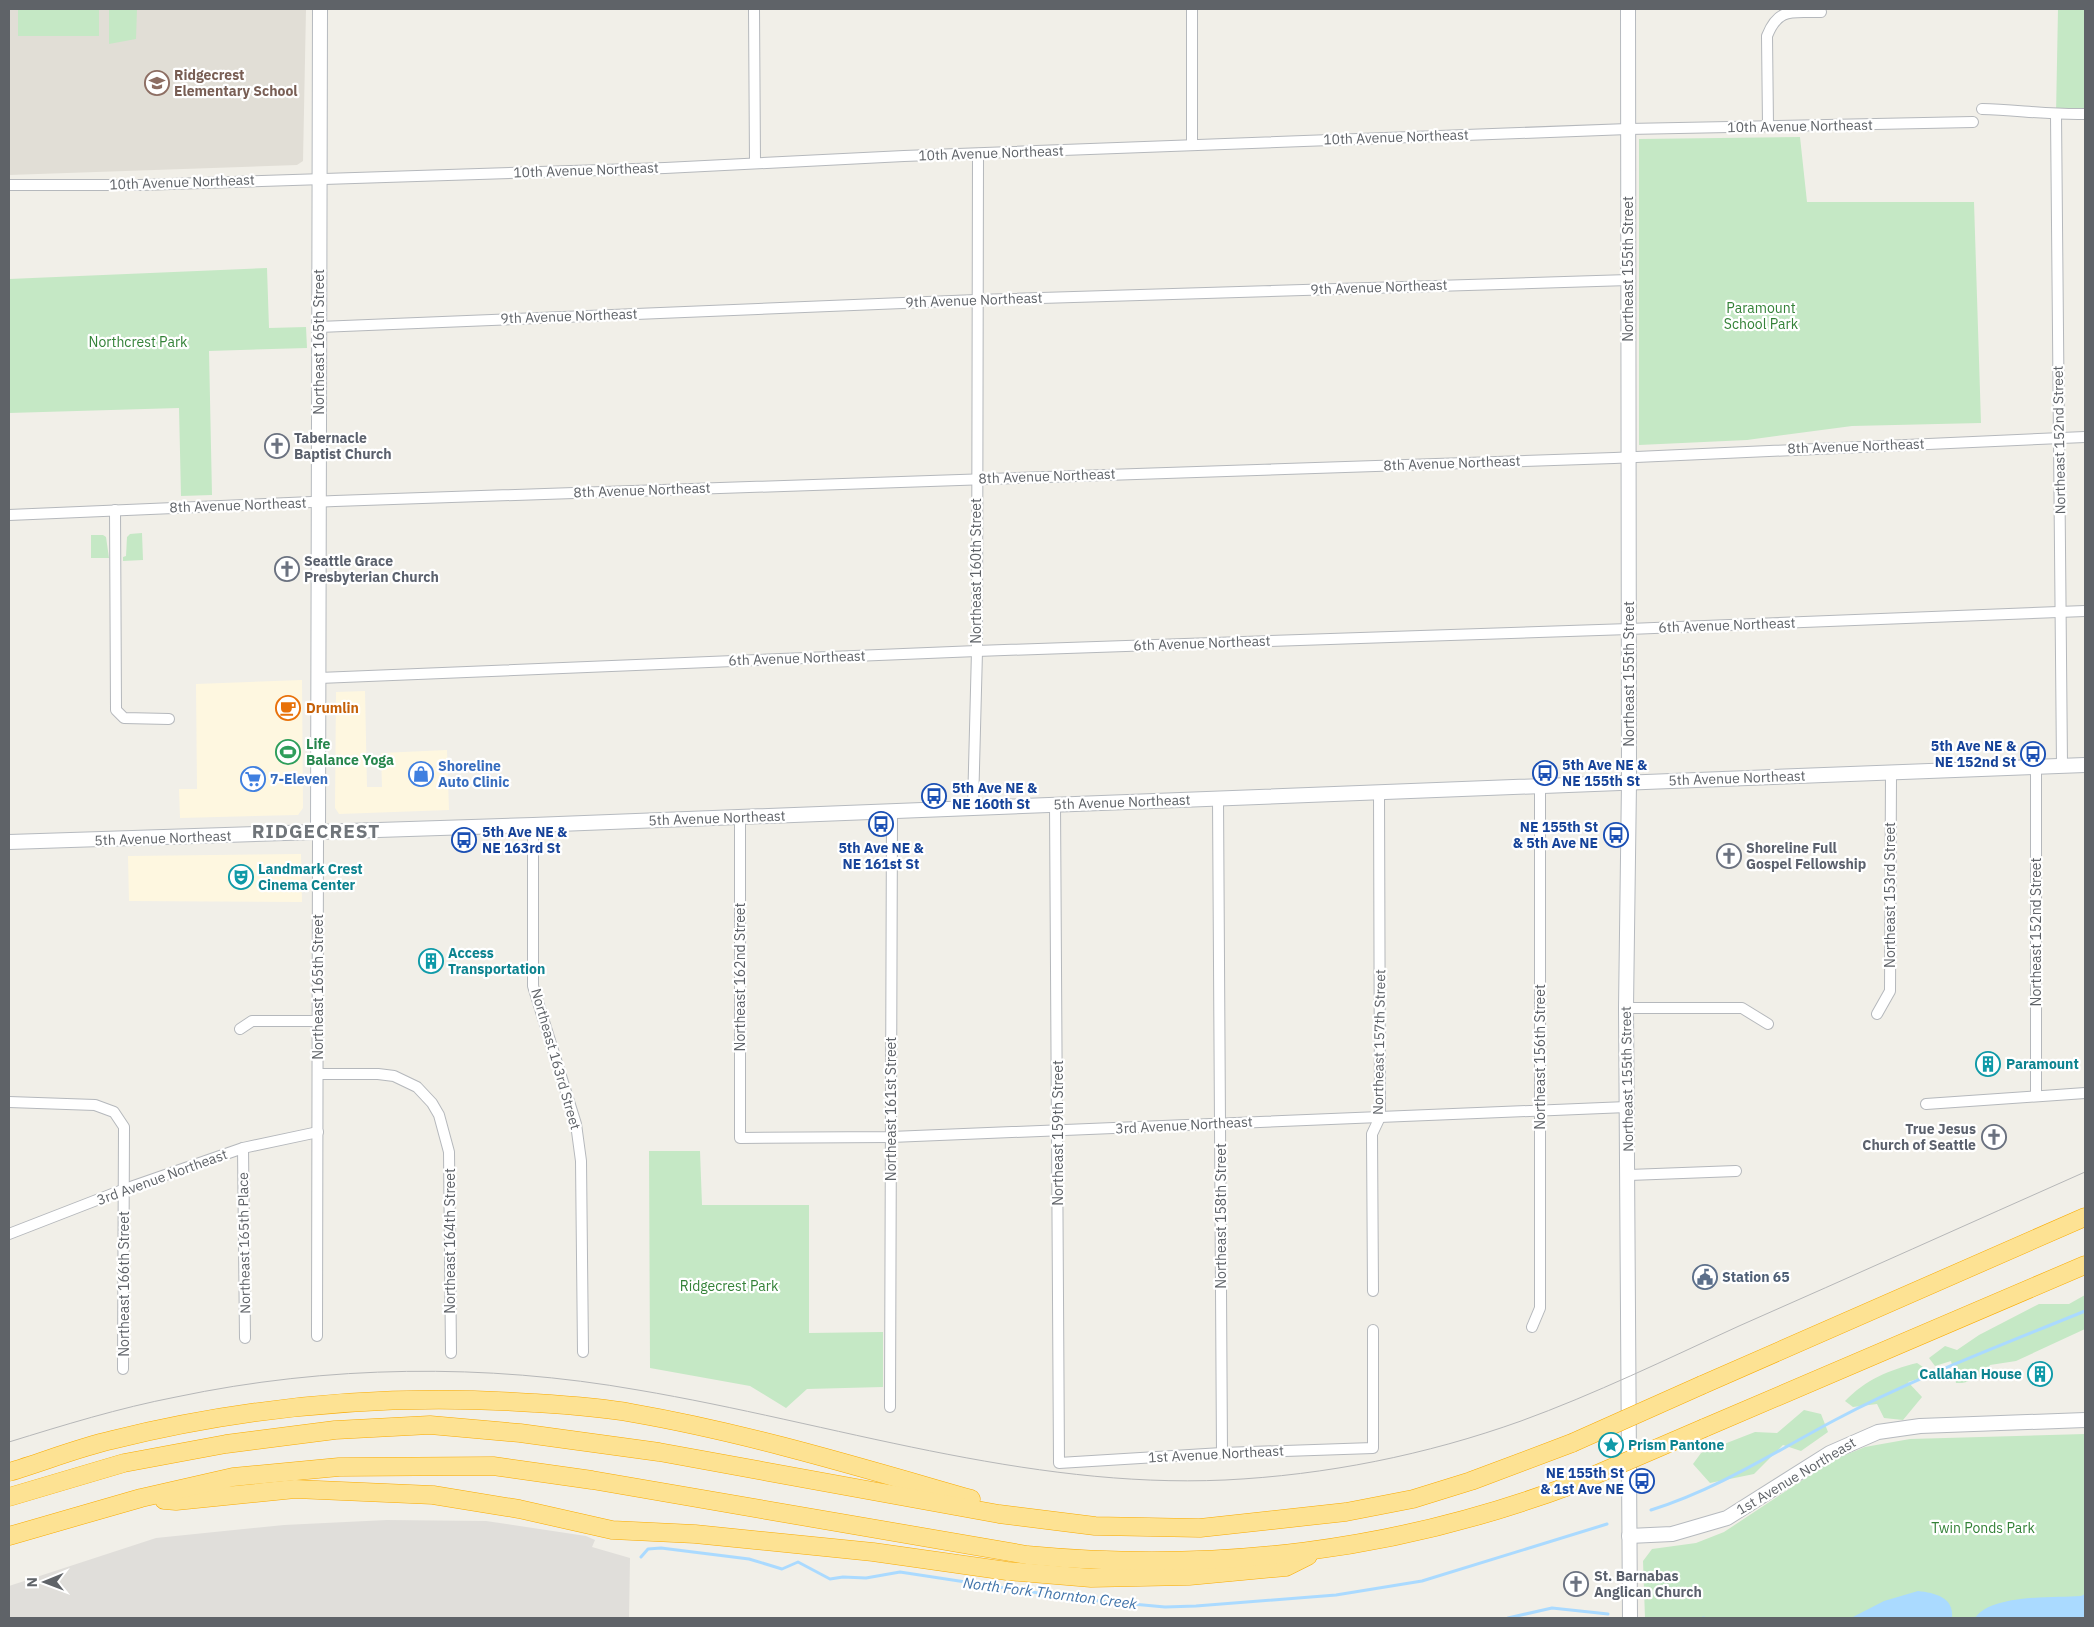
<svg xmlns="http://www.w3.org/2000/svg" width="2094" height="1627" viewBox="0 0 2094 1627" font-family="'IBM Plex Sans',sans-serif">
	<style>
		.commercial { fill: #fef7e0 }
		.industrial { fill: #e0deda }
		.education { fill: #e1ded6 }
		.green { fill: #c5e8c5 }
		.water { fill: #aadaff }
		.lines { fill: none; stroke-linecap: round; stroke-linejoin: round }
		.stream { stroke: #aadaff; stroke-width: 3 }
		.street-casing { stroke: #b5b8bc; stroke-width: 12 }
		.secondary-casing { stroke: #b6babf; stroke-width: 16 }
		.highway-casing { stroke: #f9ab00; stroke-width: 19 }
		.street { stroke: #fff; stroke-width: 10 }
		.secondary { stroke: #fff; stroke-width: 14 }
		.highway { stroke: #fde293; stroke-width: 18 }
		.tram { stroke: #b6b7b8; stroke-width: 1 }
		.highway-bridge-casing { stroke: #f9ab00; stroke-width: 19; stroke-linecap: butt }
		.highway-bridge { stroke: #fde293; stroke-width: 18 }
		.labels { text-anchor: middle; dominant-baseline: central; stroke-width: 4.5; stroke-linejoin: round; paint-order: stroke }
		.education-label { font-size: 14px; font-weight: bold; fill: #785e54; stroke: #fff; text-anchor: start }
		.street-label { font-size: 14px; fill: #5f6368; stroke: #fff }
		.park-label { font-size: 14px; fill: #348238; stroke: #fff }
		.worship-label { font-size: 14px; font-weight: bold; fill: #5b616d; stroke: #fff; text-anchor: start }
		.food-label { font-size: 14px; font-weight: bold; fill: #c56008; stroke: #fff; text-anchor: start }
		.leisure-label { font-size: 14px; font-weight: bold; fill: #27864d; stroke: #fff; text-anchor: start }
		.transit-label { font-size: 14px; font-weight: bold; fill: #164399; stroke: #fff; text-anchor: end }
		.shop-label { font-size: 14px; font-weight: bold; fill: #366cbe; stroke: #fff; text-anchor: start }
		.culture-label { font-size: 14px; font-weight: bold; fill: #0d838f; stroke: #fff; text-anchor: start }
		.service-label { font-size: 14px; font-weight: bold; fill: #4e5e75; stroke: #fff; text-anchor: start }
		.water-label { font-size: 15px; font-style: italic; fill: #4174aa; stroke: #fff }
		.district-label { font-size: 19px; font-weight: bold; letter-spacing: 1px; fill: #70757a; stroke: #fff }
	</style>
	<rect width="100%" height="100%" fill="#f1efe8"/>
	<g class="commercial">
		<polygon points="302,680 303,808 298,815 180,818 179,789 197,789 196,684"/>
		<polygon points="365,691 367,787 382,787 381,753 447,750 449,810 339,814 335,808 336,692"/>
		<polygon points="301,854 302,902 129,901 128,856"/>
	</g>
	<polygon class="industrial" points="387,1520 486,1521 586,1536 595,1540 592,1547 630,1558 629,1618 9,1618 9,1586 156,1538 284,1525"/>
	<polygon class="education" points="9,9 306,9 303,161 297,165 9,175"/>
	<g class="green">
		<rect x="18" y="9" width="81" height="27"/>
		<polygon points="109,9 137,9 136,39 109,44"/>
		<polygon points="2058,9 2085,9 2085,114 2056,115"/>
		<polygon points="1800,137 1807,202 1974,202 1981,423 1852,426 1747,440 1639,445 1639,139"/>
		<polygon points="267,268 269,328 306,327 307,348 209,351 212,495 181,496 179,408 9,413 9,279"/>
		<polygon points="142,533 143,560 123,561 123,557 126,556 127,537 130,534"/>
		<polygon points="91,535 103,535 106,537 109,558 91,558"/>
		<polygon points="649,1151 700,1151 702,1205 809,1205 809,1333 883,1332 883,1387 807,1389 786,1408 750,1386 650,1368"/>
		<path d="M2085,1295V1329L2016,1361L1990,1365L1984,1376C1973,1378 1968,1384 1956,1383L1951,1361L1935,1366L1929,1358L1945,1346L1957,1350L1979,1335L2039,1304H2069Z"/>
		<path d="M1917,1363L1926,1369L1921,1378L1908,1382L1922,1397L1903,1420L1884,1418L1877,1404L1853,1407L1845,1401C1865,1380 1889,1370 1917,1363Z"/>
		<polygon points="1804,1410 1821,1414 1828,1432 1801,1451 1783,1445 1754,1474 1710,1483 1693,1464 1701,1453 1755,1432 1777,1433"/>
		<polygon points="2085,1434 2085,1618 1645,1618 1643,1561 1652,1549 1696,1543 1724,1532 1833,1460 1865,1447 1910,1439"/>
	</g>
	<g class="water">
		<path d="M1918,1591C1935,1593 1954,1597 1952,1618H1851L1884,1601Z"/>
		<path d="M2085,1594V1618H1975C1992,1594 2052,1598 2081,1596Z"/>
	</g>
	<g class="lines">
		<g class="stream">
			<path d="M1651,1510C1718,1489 1773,1453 1835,1420C1914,1378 2002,1345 2085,1311"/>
			<polyline points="641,1557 648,1549 661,1548 749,1559 782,1569 798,1562 830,1579 843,1577 866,1578 900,1572 1078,1599 1165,1607 1196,1606 1336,1595 1422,1581 1607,1524"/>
			<polyline points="1508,1618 1552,1608 1608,1614"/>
			<polyline points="1703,1618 1704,1618"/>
		</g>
		<defs>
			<g id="street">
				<polyline points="754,9 755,163"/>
				<polyline points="1192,9 1192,145"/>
				<path d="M1982,109C2017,110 2051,115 2085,114"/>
				<polyline points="2056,115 2062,766"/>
				<path d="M1768,126L1767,36C1779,6 1793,13 1821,12"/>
				<polyline points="9,185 140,185 665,168 904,156 1628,129 1973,122"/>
				<polyline points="319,327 976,300 1629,280"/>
				<polyline points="115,510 116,710 124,718 169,719"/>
				<polyline points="9,515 335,501 1614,458 2085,437"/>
				<polyline points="319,678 977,651 1629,629 2085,611"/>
				<polyline points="2036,767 2036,1096"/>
				<polyline points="1218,798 1222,1453"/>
				<polyline points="1055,804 1059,1463 1222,1453 1373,1448 1373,1330"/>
				<polyline points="973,807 977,651 978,155"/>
				<polyline points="740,817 740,1138 891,1137 1627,1107"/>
				<polyline points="533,825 533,986 576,1124 581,1161 583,1352"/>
				<polyline points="1626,1008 1742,1008 1768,1024"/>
				<polyline points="1877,1014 1890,991 1891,773"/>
				<polyline points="240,1029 252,1021 317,1021"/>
				<polyline points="319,1074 378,1074 394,1076 417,1087 432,1103 439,1115 449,1152 451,1353"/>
				<polyline points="9,1102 95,1105 114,1112 124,1127 123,1369"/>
				<polyline points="1926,1104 2085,1093"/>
				<polyline points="243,1148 245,1338"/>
				<polyline points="1629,1175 1736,1171"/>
				<polyline points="9,1234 125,1189 243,1148 318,1132"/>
				<polyline points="1373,1291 1372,1134 1380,1117 1379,792"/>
				<polyline points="1532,1327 1540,1308 1540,786"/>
				<polyline points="317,1336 318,832"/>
				<polyline points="890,1407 892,811"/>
			</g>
			<g id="secondary">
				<polyline points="1628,9 1629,782 1626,1008 1630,1618"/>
				<polyline points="318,832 320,9"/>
				<polyline points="9,842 533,825 2085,765"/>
				<polyline points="1629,1536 1672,1534 1727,1518 1830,1453 1878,1432 1920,1426 2085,1420"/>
			</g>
			<g id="highway">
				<polyline points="1702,1385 2085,1217"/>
				<polyline points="1704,1428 2085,1265"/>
				<path d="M9,1472C43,1462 77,1448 112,1440C249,1406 393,1393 534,1403C566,1405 599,1407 632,1413C747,1433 859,1467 971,1499"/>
				<polyline points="9,1497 124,1463 226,1444 335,1430 430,1425 520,1433 659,1452 999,1514 1095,1526 1200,1528 1346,1512 1413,1499 1471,1481 1572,1443"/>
				<polyline points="164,1500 176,1501 295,1489 433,1495 519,1509 612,1530 695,1534 873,1552 1007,1571 1091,1578 1189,1576 1286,1567 1308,1556"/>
				<path d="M9,1536L141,1498L233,1477L339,1467L493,1466L592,1480L1027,1555C1217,1573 1396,1551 1574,1484"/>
			</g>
		</defs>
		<use href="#street" class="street-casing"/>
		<use href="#secondary" class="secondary-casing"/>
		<use href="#highway" class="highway-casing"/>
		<use href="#street" class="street"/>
		<use href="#secondary" class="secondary"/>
		<use href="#highway" class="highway"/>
		<path class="tram" d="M9,1442C64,1425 119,1408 176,1397C328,1365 485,1363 638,1390C833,1423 1025,1489 1225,1480C1326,1475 1426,1455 1521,1421C1595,1394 1667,1359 1739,1326C1855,1275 1970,1223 2085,1172"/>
		<defs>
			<g id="highway-bridge">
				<polyline points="1572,1443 1702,1385"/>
				<polyline points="1574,1484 1704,1428"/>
			</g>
		</defs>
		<use href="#highway-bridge" class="highway-bridge-casing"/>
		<use href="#highway-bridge" class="highway-bridge"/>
	</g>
	<defs>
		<symbol id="school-ring" viewBox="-11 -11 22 22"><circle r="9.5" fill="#fff" stroke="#8d6e63" stroke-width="1.5"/><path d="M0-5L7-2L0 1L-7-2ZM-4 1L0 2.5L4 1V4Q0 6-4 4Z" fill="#8d6e63"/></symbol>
		<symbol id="church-ring" viewBox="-11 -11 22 22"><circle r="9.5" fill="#fff" stroke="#6b7280" stroke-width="1.5"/><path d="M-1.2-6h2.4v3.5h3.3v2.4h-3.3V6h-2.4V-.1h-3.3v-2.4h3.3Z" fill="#6b7280"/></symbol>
		<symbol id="cafe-ring" viewBox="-11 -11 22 22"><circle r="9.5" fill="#fff" stroke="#e8710a" stroke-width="1.5"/><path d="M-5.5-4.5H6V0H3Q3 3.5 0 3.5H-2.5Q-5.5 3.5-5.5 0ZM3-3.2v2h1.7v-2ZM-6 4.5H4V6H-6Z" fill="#e8710a"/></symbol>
		<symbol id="stadium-ring" viewBox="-11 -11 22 22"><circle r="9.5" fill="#fff" stroke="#2e9e5b" stroke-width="1.5"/><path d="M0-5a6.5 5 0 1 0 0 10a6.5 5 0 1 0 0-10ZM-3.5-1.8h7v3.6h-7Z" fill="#2e9e5b"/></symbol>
		<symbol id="bus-ring" viewBox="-11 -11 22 22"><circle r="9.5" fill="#fff" stroke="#1a4fb4" stroke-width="1.5"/><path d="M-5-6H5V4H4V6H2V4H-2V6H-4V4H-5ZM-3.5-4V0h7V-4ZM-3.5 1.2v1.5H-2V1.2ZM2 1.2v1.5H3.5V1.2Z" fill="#1a4fb4"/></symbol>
		<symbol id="shop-ring" viewBox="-11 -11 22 22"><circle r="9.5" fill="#fff" stroke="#3f7fe0" stroke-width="1.5"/><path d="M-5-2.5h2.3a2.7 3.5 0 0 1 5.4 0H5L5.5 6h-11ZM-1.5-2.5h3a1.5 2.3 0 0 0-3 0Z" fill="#3f7fe0"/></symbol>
		<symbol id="supermarket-ring" viewBox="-11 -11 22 22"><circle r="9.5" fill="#fff" stroke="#3f7fe0" stroke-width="1.5"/><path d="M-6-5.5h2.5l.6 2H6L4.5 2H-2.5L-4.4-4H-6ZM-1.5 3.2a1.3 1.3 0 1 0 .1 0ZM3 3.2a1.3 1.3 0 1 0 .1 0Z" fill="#3f7fe0"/></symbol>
		<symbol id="theatre-ring" viewBox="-11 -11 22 22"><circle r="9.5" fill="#fff" stroke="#0f9aa8" stroke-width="1.5"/><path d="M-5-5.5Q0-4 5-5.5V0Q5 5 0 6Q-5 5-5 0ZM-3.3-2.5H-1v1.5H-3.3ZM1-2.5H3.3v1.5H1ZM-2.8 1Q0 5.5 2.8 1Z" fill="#0f9aa8"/></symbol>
		<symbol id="building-ring" viewBox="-11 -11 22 22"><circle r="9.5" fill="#fff" stroke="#0f9aa8" stroke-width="1.5"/><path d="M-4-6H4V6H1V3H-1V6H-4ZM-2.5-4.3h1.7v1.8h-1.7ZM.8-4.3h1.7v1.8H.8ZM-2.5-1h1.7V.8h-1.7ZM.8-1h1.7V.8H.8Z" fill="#0f9aa8"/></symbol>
		<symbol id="civic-ring" viewBox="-11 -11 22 22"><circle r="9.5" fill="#fff" stroke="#5c6f8a" stroke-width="1.5"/><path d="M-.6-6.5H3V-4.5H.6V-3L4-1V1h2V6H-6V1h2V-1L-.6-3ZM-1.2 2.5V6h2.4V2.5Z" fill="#5c6f8a"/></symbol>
		<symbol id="sight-ring" viewBox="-11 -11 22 22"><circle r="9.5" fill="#fff" stroke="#0f9aa8" stroke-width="1.5"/><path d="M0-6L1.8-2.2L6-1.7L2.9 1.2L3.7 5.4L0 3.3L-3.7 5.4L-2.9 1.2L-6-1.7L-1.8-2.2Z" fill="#0f9aa8"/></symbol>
	</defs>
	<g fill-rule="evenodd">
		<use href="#school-ring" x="143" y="69" width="28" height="28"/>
		<use href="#church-ring" x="263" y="432" width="28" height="28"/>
		<use href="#church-ring" x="273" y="555" width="28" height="28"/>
		<use href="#cafe-ring" x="274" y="694" width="28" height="28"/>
		<use href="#stadium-ring" x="274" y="738" width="28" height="28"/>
		<use href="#bus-ring" x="2019" y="740" width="28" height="28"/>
		<use href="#bus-ring" x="1531" y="759" width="28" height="28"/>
		<use href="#shop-ring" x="407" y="760" width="28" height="28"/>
		<use href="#supermarket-ring" x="239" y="765" width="28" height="28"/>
		<use href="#bus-ring" x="920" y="782" width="28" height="28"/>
		<use href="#bus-ring" x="867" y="810" width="28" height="28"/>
		<use href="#bus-ring" x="1602" y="821" width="28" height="28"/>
		<use href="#bus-ring" x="450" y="826" width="28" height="28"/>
		<use href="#church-ring" x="1715" y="842" width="28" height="28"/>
		<use href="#theatre-ring" x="227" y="863" width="28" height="28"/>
		<use href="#building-ring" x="417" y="947" width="28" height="28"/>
		<use href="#building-ring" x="1974" y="1050" width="28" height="28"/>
		<use href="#church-ring" x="1980" y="1123" width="28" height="28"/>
		<use href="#civic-ring" x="1691" y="1263" width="28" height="28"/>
		<use href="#building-ring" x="2026" y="1360" width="28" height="28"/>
		<use href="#sight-ring" x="1597" y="1431" width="28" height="28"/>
		<use href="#bus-ring" x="1628" y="1467" width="28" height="28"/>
		<use href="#church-ring" x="1562" y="1570" width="28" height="28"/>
	</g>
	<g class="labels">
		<g class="education-label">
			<text x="174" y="75">Ridgecrest<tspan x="174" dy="16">Elementary School</tspan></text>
		</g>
		<g class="street-label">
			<text transform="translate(1800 126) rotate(-1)">10th Avenue Northeast</text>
			<text transform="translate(1396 137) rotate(-2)">10th Avenue Northeast</text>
			<text transform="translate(991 153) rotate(-2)">10th Avenue Northeast</text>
			<text transform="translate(586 170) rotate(-2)">10th Avenue Northeast</text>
			<text transform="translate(182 182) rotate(-2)">10th Avenue Northeast</text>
			<text transform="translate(1628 269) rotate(-90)">Northeast 155th Street</text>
			<text transform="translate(1379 287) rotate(-2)">9th Avenue Northeast</text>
			<text transform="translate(974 300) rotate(-2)">9th Avenue Northeast</text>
			<text transform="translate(569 316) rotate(-2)">9th Avenue Northeast</text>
			<text transform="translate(319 342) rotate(-90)">Northeast 165th Street</text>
			<text transform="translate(2059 440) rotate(-91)">Northeast 152nd Street</text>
			<text transform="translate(1856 446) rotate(-2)">8th Avenue Northeast</text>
			<text transform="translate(1452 463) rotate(-2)">8th Avenue Northeast</text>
			<text transform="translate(1047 476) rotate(-2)">8th Avenue Northeast</text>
			<text transform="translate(642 490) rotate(-2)">8th Avenue Northeast</text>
			<text transform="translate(238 505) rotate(-2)">8th Avenue Northeast</text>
			<text transform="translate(976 571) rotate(-90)">Northeast 160th Street</text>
			<text transform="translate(1727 625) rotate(-2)">6th Avenue Northeast</text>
			<text transform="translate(1202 643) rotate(-2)">6th Avenue Northeast</text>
			<text transform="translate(797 658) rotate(-2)">6th Avenue Northeast</text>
			<text transform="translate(1629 674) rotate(-90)">Northeast 155th Street</text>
			<text transform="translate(1737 778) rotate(-2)">5th Avenue Northeast</text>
			<text transform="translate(1122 802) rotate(-2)">5th Avenue Northeast</text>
			<text transform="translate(717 818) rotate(-2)">5th Avenue Northeast</text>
			<text transform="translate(163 838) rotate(-2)">5th Avenue Northeast</text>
			<text transform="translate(1890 895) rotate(-90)">Northeast 153rd Street</text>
			<text transform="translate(2036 932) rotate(-90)">Northeast 152nd Street</text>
			<text transform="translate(740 977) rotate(-90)">Northeast 162nd Street</text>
			<text transform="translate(318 987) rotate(-90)">Northeast 165th Street</text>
			<text transform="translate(1379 1042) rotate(-89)">Northeast 157th Street</text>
			<text transform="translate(1540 1057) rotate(-90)">Northeast 156th Street</text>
			<text transform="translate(556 1059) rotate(74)">Northeast 163rd Street</text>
			<text transform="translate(1627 1079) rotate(-91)">Northeast 155th Street</text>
			<text transform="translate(891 1109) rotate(-90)">Northeast 161st Street</text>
			<text transform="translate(1184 1125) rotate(-3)">3rd Avenue Northeast</text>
			<text transform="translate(1058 1133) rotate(-90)">Northeast 159th Street</text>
			<text transform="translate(162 1177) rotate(-20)">3rd Avenue Northeast</text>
			<text transform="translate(1221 1216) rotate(-90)">Northeast 158th Street</text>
			<text transform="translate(450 1241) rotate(-90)">Northeast 164th Street</text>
			<text transform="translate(244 1243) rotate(-91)">Northeast 165th Place</text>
			<text transform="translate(124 1284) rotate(-90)">Northeast 166th Street</text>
			<text transform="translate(1216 1454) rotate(-3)">1st Avenue Northeast</text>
			<text transform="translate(1796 1476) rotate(-31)">1st Avenue Northeast</text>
		</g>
		<g class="park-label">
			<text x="1761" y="308">Paramount<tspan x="1761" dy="16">School Park</tspan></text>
			<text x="138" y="342">Northcrest Park</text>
			<text x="729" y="1286">Ridgecrest Park</text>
			<text x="1983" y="1528">Twin Ponds Park</text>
		</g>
		<g class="worship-label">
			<text x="294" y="438">Tabernacle<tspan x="294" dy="16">Baptist Church</tspan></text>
			<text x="304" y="561">Seattle Grace<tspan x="304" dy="16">Presbyterian Church</tspan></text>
			<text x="1746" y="848">Shoreline Full<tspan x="1746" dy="16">Gospel Fellowship</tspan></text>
			<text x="1976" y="1129" text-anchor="end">True Jesus<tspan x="1976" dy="16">Church of Seattle</tspan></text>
			<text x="1594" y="1576">St. Barnabas<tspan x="1594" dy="16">Anglican Church</tspan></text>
		</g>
		<g class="food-label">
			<text x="306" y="708">Drumlin</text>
		</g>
		<g class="leisure-label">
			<text x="306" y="744">Life<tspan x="306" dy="16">Balance Yoga</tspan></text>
		</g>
		<g class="transit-label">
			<text x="2016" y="746">5th Ave NE &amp;<tspan x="2016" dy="16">NE 152nd St</tspan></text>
			<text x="1562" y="765" text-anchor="start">5th Ave NE &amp;<tspan x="1562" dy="16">NE 155th St</tspan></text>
			<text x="952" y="788" text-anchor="start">5th Ave NE &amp;<tspan x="952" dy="16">NE 160th St</tspan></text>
			<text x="1598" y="827">NE 155th St<tspan x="1598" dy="16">&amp; 5th Ave NE</tspan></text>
			<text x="482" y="832" text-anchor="start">5th Ave NE &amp;<tspan x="482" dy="16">NE 163rd St</tspan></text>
			<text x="881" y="848" text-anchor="middle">5th Ave NE &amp;<tspan x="881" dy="16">NE 161st St</tspan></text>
			<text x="1624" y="1473">NE 155th St<tspan x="1624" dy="16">&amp; 1st Ave NE</tspan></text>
		</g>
		<g class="shop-label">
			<text x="438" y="766">Shoreline<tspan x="438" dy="16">Auto Clinic</tspan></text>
			<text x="270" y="779">7-Eleven</text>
		</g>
		<g class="culture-label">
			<text x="258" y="869">Landmark Crest<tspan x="258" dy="16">Cinema Center</tspan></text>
			<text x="448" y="953">Access<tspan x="448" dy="16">Transportation</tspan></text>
			<text x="2006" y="1064">Paramount</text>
			<text x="2022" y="1374" text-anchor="end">Callahan House</text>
			<text x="1628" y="1445">Prism Pantone</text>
		</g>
		<g class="service-label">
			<text x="1722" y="1277">Station 65</text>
		</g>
		<g class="water-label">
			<text transform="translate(1050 1593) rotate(7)">North Fork Thornton Creek</text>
		</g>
		<g class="district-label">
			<text x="316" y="831">RIDGECREST</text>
		</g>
	</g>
	<rect width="2094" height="1627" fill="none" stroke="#5f6368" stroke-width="20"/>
	<g transform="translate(45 1582) rotate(269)" stroke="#ffffff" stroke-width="4" paint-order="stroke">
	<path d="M0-4L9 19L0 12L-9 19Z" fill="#5f6368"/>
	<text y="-8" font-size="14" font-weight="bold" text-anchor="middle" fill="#5f6368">N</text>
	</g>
</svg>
